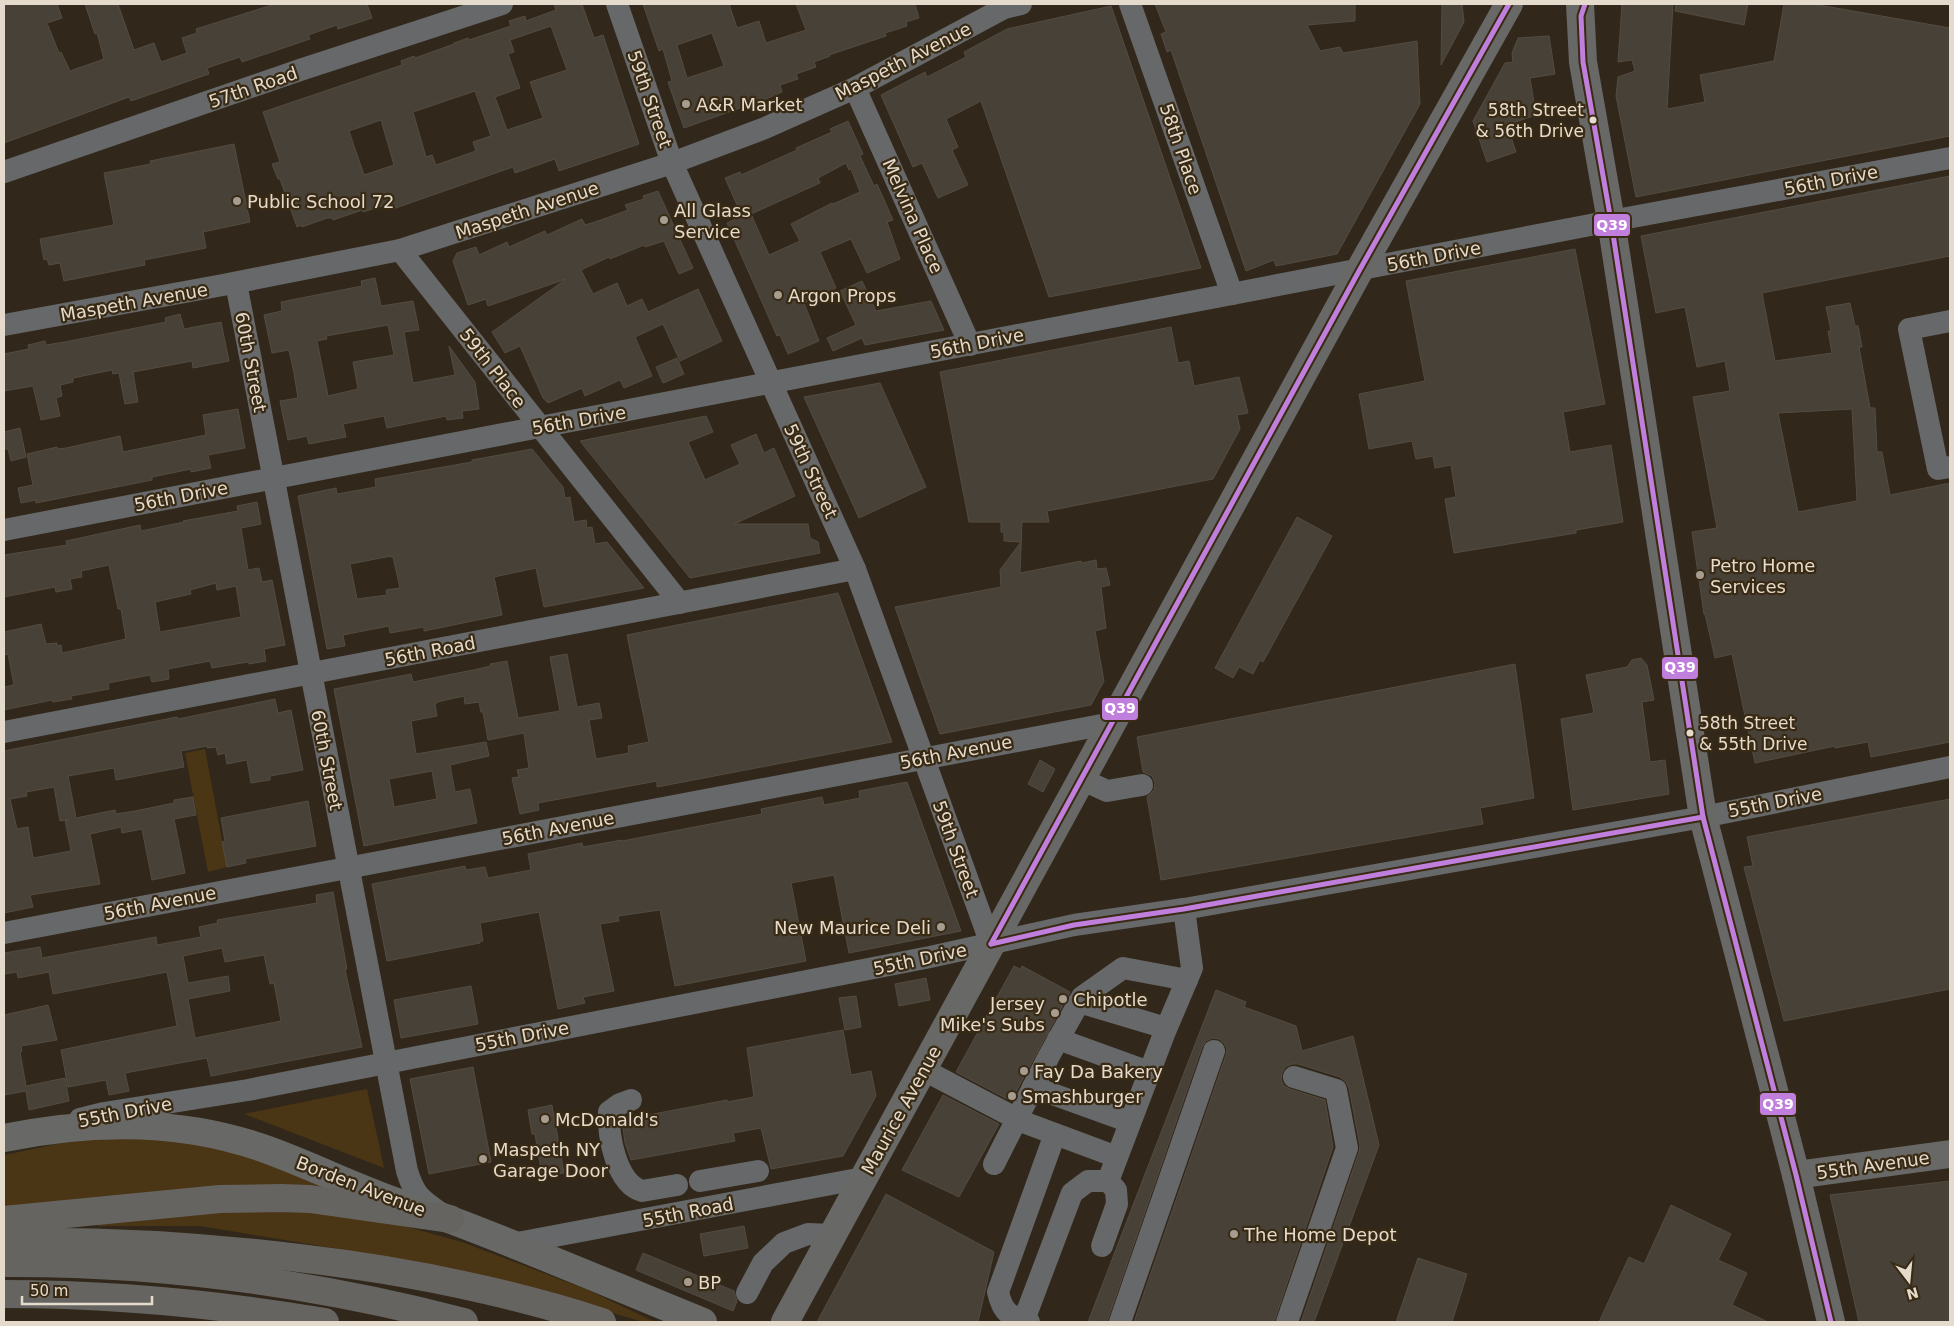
<svg xmlns="http://www.w3.org/2000/svg" width="1954" height="1326" viewBox="0 0 1954 1326" font-family="'DejaVu Sans',sans-serif">
	<style>
		.green { fill: #4a3514 }
		.building { fill: #484137; stroke: #544c41; fill-rule: evenodd }
		.lines { fill: none; stroke-linecap: round; stroke-linejoin: round }
		.minor { stroke: #676869; stroke-width: 22 }
		.major { stroke: #686866; stroke-width: 28 }
		.highway { stroke: #666461; stroke-width: 28 }
		.bus-1-casing { stroke: #392a13; stroke-width: 9 }
		.bus-1 { stroke: #c07fdc; stroke-width: 5 }
		.poi-dot { fill: #a69c8f; stroke: #392a13; stroke-width: 2 }
		.bus-dot { fill: #e5dbcd; stroke: #392a13; stroke-width: 2 }
		.labels { text-anchor: middle; dominant-baseline: central; stroke-width: 4.5; stroke-linejoin: round; paint-order: stroke }
		.bus-label { font-size: 17px; fill: #e5dbcd; stroke: #392a13; text-anchor: end }
		.street-label { font-size: 18px; fill: #e5dbcd; stroke: #392a13 }
		.poi-label { font-size: 18px; fill: #e5dbcd; stroke: #392a13; text-anchor: start }
		.line-badge { stroke: #392a13; stroke-width: 2 }
		.badge-label { font-size: 14px; text-anchor: middle; font-weight: bold; fill: #fff }
	</style>
	<rect width="100%" height="100%" fill="#31281b"/>
	<g class="green">
		<polygon points="205,749 227,867 208,872 185,753"/>
		<polygon points="367,1089 384,1168 244,1114"/>
		<polygon points="137,1136 196,1143 244,1154 322,1183 320,1187 4,1210 4,1155 81,1139"/>
		<polygon points="256,1207 375,1218 462,1242 588,1290 655,1322 643,1322 536,1290 357,1252 200,1226 98,1226 98,1222"/>
	</g>
	<g class="building">
		<polygon points="4,4 57,4 62,18 47,23 59,53 61,52 70,71 104,59 97,33 95,34 85,4 118,4 134,50 154,43 161,62 187,53 182,38 197,33 196,29 275,4 367,4 372,18 338,29 337,25 308,35 310,39 242,62 240,57 207,68 209,74 131,101 129,97 4,143"/>
		<path d="M554,4H582L594,38L603,35L639,144L559,171L555,159L515,173L513,167L390,210L388,204L363,212L362,210L333,220L332,218H327L302,227L301,225L297,227L280,179H278L272,164L280,162L263,112L402,65L401,61L414,56L415,58L454,44V43L468,38L469,40L511,26L509,21L525,16L526,21L556,10ZM551,26L567,70L530,82L543,118L507,130L495,97L520,88L508,54L514,52L510,40ZM475,91L491,136L473,142L476,151L436,165L432,155L426,157L413,112ZM381,120L394,165L364,175L349,131Z"/>
		<path d="M643,4H729L737,28L759,21L766,43L806,30L796,4H915L919,18L906,22L907,26L885,33L886,36L829,55L830,56L814,62L816,67L796,74L798,79L780,85L782,92L771,97L684,128L668,82L672,81L663,49L659,51ZM712,33L724,66L687,78L677,45Z"/>
		<polygon points="1155,4 1355,4 1355,21 1307,25 1320,51 1340,47 1343,53 1417,41 1420,104 1337,254 1276,266 1274,260 1246,271 1171,50 1167,52 1161,34 1166,32"/>
		<polygon points="1442,4 1462,4 1464,22 1441,65"/>
		<polygon points="1622,4 1673,4 1667,109 1705,102 1700,75 1774,61 1784,4 1813,4 1950,28 1950,136 1636,197 1616,96 1618,77 1635,71 1632,60 1618,62"/>
		<polygon points="1676,4 1748,4 1744,25 1675,11"/>
		<polygon points="1111,6 1201,268 1049,297 981,101 946,119 958,147 952,150 968,185 938,198 922,163 913,167 881,95 925,72 927,77 966,57 964,52 1007,29"/>
		<polygon points="1549,36 1555,74 1530,78 1536,115 1507,125 1516,152 1487,162 1473,121 1505,63 1513,62 1512,53 1518,38"/>
		<path d="M848,121L863,154L860,156L874,186L877,184L893,220L887,222L900,259L867,273L851,239L820,252L836,288L804,303L819,341L788,354L780,335L777,336L727,223L742,216L725,178L740,172L741,175L797,150L796,148L832,132L830,129ZM846,163L849,170L851,169L860,192L833,204L832,203L791,224L800,241L769,255L751,214L820,183L818,178Z"/>
		<polygon points="234,144 250,222 203,232 206,248 144,260 145,265 64,281 60,263 49,265 47,259 44,260 40,239 114,225 104,173 151,164 150,161"/>
		<path d="M1950,176V256L1762,293L1775,361L1832,353L1828,331H1831L1826,307L1850,303L1855,326H1858L1862,347H1859L1870,408H1875L1877,452H1882L1890,495L1950,483V742L1871,757L1868,742L1835,748V746L1755,763L1732,654L1715,658L1705,614H1704L1692,532L1717,528L1693,397L1730,391L1725,361L1697,367L1685,307L1656,313L1641,236ZM1852,409L1857,501L1798,512L1778,413Z"/>
		<polygon points="658,191 693,268 679,274 664,241 645,247 644,245 610,259 609,257 581,270 593,294 617,283 627,306 642,299 648,312 698,289 722,341 680,361 663,324 635,337 652,376 624,388 620,380 585,396 582,388 548,403 543,398 520,346 505,353 492,332 566,279 488,306 486,299 468,305 453,261 457,253 476,247 479,255 507,242 509,247 545,231 547,235 582,219 585,225 601,220 628,210 625,205 644,199 643,196"/>
		<polygon points="1575,249 1605,404 1563,412 1570,452 1611,445 1623,522 1576,530 1576,533 1454,553 1445,499 1456,497 1451,465 1435,468 1433,456 1416,459 1412,441 1369,449 1359,394 1425,381 1406,281"/>
		<path d="M375,278L381,306L413,301L419,330L404,332L413,383L455,375L449,346L475,382L479,409L462,411L463,418L447,420L446,416L387,428L384,416L343,424L346,437L309,444L307,436L288,440L280,401L298,398L294,373L289,350L272,353L264,315L282,311L281,302L362,286L361,281ZM388,325L394,355L353,362L358,389L328,396L317,341L327,339L326,336Z"/>
		<polygon points="862,281 876,311 931,301 944,330 865,345 862,338 833,351 827,338 856,325 840,291"/>
		<polygon points="180,314 184,329 221,322 229,361 193,368 192,361 133,372 138,402 125,404 119,373 113,374 112,370 73,378 73,382 60,385 62,396 56,398 60,416 41,420 33,386 4,391 4,354 29,349 28,345 45,341 46,345 65,342 166,322 165,318"/>
		<polygon points="1171,327 1178,363 1189,361 1194,386 1239,377 1248,413 1237,415 1240,429 1213,479 1047,511 1049,522 1022,522 1020,573 1081,561 1082,563 1096,560 1097,569 1106,568 1110,585 1101,587 1106,628 1095,631 1104,681 1091,705 940,734 895,607 1001,587 1000,570 1021,542 1004,541 1004,532 1001,532 1001,522 969,522 940,372"/>
		<polygon points="677,358 684,374 663,383 656,367"/>
		<polygon points="880,383 926,487 859,518 804,397"/>
		<polygon points="238,409 245,448 208,455 211,468 191,472 191,469 152,477 152,480 36,503 36,500 21,503 18,488 33,485 27,454 57,447 58,449 66,448 120,436 123,452 206,435 203,415"/>
		<polygon points="706,416 713,432 688,442 705,480 740,464 731,445 756,434 764,453 774,448 795,496 734,524 808,524 810,538 818,542 820,553 690,578 580,441"/>
		<polygon points="20,428 26,457 11,461 8,449 4,449 4,432"/>
		<path d="M532,449L563,487L565,498L570,497L574,522L586,520L587,528L592,527L595,544L607,542L644,588L544,607L536,568L494,577L502,615L424,631V627L390,633L389,626L343,635L345,646L327,649L298,496L336,488L337,494L376,487L375,479L472,462V460ZM391,556V557H393L400,588L386,590L387,595L357,599L350,564Z"/>
		<path d="M257,502L261,524L241,528L248,570L259,568L262,582L272,580L285,645L264,649L266,661L249,664L248,662L212,668L210,661L168,669L169,679L152,682L150,675L108,683L109,689L71,696L72,699L53,702L52,700L4,710V687L14,685L8,654L4,655V632L41,624L46,644L57,643V646L61,645L62,653L126,639L121,609H118L109,565L81,571L82,577L70,579L72,589L56,592L55,587L4,597V555L67,545L66,541L140,525L141,531L184,522L183,521L238,511L237,506ZM216,583L217,590L236,586L241,617L160,632L155,602L191,594L190,590Z"/>
		<polygon points="1297,517 1332,536 1263,662 1260,660 1253,674 1239,667 1233,678 1215,668"/>
		<path d="M838,593L892,742L657,787V781L538,803L539,810L520,814L512,778L519,777L517,770L529,768L524,733L488,740L483,712H481L479,702L465,704L464,696L437,702V703L435,704L437,716L411,721L416,754L486,742L489,756L450,765L455,792L470,789L477,823L364,846L334,689L411,674L413,682L473,670L491,666L490,664L507,661L518,718L560,711L550,657L567,654L577,707L599,703L602,718L589,720L596,759L629,753L628,746L649,742L627,635ZM432,771L437,799L394,807L389,779Z"/>
		<polygon points="1641,658 1647,665 1654,700 1642,702 1650,762 1665,760 1669,794 1573,810 1561,719 1594,713 1586,675 1627,667 1632,660"/>
		<polygon points="1515,664 1534,798 1480,808 1483,824 1161,880 1147,797 1154,790 1155,783 1152,776 1143,772 1137,737"/>
		<path d="M275,699L278,713L291,710L303,770L270,776V780L251,783L247,760L227,764L225,753L218,755L216,747L207,748V746L181,751L184,767L116,780L114,768L68,776L76,818L115,810L116,814L135,811L174,803V800L193,797L196,815L174,819L185,873L152,880L142,829L122,833L121,827L90,834L100,884L30,895L33,907L4,913V751L177,717L178,719ZM54,787L60,821L69,820H65L71,851L33,858L28,827L17,829L10,799L27,796L26,792Z"/>
		<polygon points="1040,760 1055,769 1043,792 1028,784"/>
		<polygon points="907,782 961,931 849,953 834,875 791,883 806,961 675,986 660,910 618,916 619,921 600,924 614,991 583,997 585,1003 558,1009 539,912 480,923 483,941 480,941 480,943 387,961 372,884 465,866 466,870 485,867 488,878 531,870 528,854 582,843 583,847 622,840 622,841 762,814 761,809 822,797 824,805 860,798 859,791"/>
		<polygon points="1950,799 1950,989 1784,1021 1744,867 1753,866 1747,837"/>
		<polygon points="308,801 316,846 245,859 246,863 227,867 222,842 225,841 221,818"/>
		<path d="M333,892L347,969H345L362,1047L211,1076L207,1058L125,1073L129,1091L109,1095L106,1080L68,1087L61,1050L177,1026L167,972L53,994L49,972L18,978L17,972L4,974V953L40,947L42,958L156,937L157,945L201,937L199,927L218,923L217,920L317,903L316,895ZM222,948L225,962L264,955L270,984L274,983L281,1021L195,1038L188,999L230,991L228,976L188,983L183,956Z"/>
		<polygon points="1014,966 1020,969 1022,966 1070,992 1011,1101 956,1072"/>
		<polygon points="926,978 930,1000 899,1006 895,984"/>
		<polygon points="471,986 478,1024 401,1038 394,1000"/>
		<polygon points="1216,990 1246,1002 1244,1007 1296,1026 1302,1051 1353,1036 1379,1145 1314,1322 1301,1322 1359,1152 1360,1146 1349,1088 1346,1082 1340,1077 1298,1064 1292,1064 1285,1067 1282,1073 1281,1080 1284,1086 1290,1089 1325,1100 1333,1147 1274,1322 1134,1322 1226,1055 1227,1049 1224,1043 1219,1039 1212,1038 1206,1041 1202,1047 1107,1322 1088,1322"/>
		<polygon points="856,996 861,1027 845,1030 839,998"/>
		<polygon points="48,1005 57,1040 21,1046 22,1051 20,1052 26,1086 65,1078 69,1101 29,1110 26,1091 4,1095 4,1015"/>
		<polygon points="843,1030 851,1075 871,1071 876,1096 843,1156 771,1169 761,1128 733,1133 735,1141 631,1160 625,1143 622,1120 727,1100 727,1102 754,1097 747,1048"/>
		<polygon points="473,1067 491,1162 429,1174 410,1079"/>
		<polygon points="943,1095 999,1124 959,1197 902,1170"/>
		<polygon points="552,1105 564,1173 542,1176 535,1134 532,1134 528,1110"/>
		<polygon points="1950,1181 1950,1322 1859,1322 1830,1195"/>
		<polygon points="886,1194 994,1252 978,1322 817,1322"/>
		<polygon points="1671,1205 1731,1234 1718,1260 1747,1273 1732,1305 1768,1322 1599,1322 1629,1257 1644,1264"/>
		<polygon points="744,1226 748,1248 704,1256 700,1234"/>
		<polygon points="643,1253 734,1291 737,1301 733,1311 636,1270"/>
		<polygon points="1418,1258 1467,1274 1452,1322 1396,1322"/>
	</g>
	<g class="lines">
		<g class="minor">
			<polyline points="617,4 672,163 855,569 991,944"/>
			<polyline points="1130,4 1232,294"/>
			<polyline points="855,88 970,345"/>
			<polyline points="4,172 300,70 502,4"/>
			<polyline points="400,250 680,603"/>
			<path d="M236,283L407,1171C414,1194 420,1199 439,1212"/>
			<polyline points="1950,321 1909,329 1938,469 1950,467"/>
			<polyline points="4,325 223,285 400,250 672,163 765,128 855,88 1004,8 1021,4"/>
			<polyline points="4,530 1611,221 1950,158"/>
			<polyline points="4,732 855,569"/>
			<polyline points="1081,779 1107,791 1142,785"/>
			<polyline points="4,933 1112,723"/>
			<polyline points="1079,1002 1166,1028"/>
			<polyline points="1058,1039 1149,1072"/>
			<polyline points="924,1070 1023,1122 1117,1157"/>
			<polyline points="1033,1087 1130,1122"/>
			<path d="M631,1100L620,1104L609,1112C608,1136 616,1183 642,1191L677,1185"/>
			<polyline points="80,1119 104,1113 248,1090 930,957 1074,925 1184,909 1703,817 1950,767"/>
			<polyline points="994,1164 1049,1056 1082,997 1123,968 1187,980"/>
			<polyline points="700,1181 758,1171"/>
			<polyline points="512,1244 863,1178"/>
			<polyline points="1102,1246 1117,1204 1116,1190 1108,1181"/>
			<polyline points="747,1293 763,1263 784,1243 808,1234 832,1235"/>
			<polyline points="1027,1312 1072,1193 1088,1181 1108,1181 1164,1034 1192,968 1184,909"/>
			<path d="M1029,1322C1010,1316 1003,1314 998,1292L1055,1134"/>
			<polyline points="1120,1322 1214,1051"/>
			<polyline points="1287,1322 1347,1148 1336,1090 1294,1077"/>
		</g>
		<g class="major">
			<polyline points="1580,4 1583,62 1611,221 1703,817 1796,1175 1831,1322"/>
			<path d="M4,1138C91,1120 184,1119 268,1150C312,1166 354,1187 397,1202C415,1209 434,1213 451,1220C536,1252 619,1288 703,1322"/>
			<polyline points="1796,1175 1950,1154"/>
			<polyline points="785,1322 1359,271 1509,4"/>
		</g>
		<g class="highway">
			<polyline points="4,1220 220,1199 281,1198 310,1199 450,1219"/>
			<path d="M4,1242C103,1240 201,1246 299,1258C402,1270 503,1290 602,1322"/>
			<path d="M4,1263C159,1262 314,1283 464,1322"/>
			<path d="M4,1294C112,1294 218,1304 325,1322"/>
		</g>
		<defs>
			<g id="bus-1">
				<polyline points="1585,4 1581,16 1583,62 1611,221 1703,817 1796,1175 1831,1322"/>
				<polyline points="991,944 1359,271 1509,4"/>
				<polyline points="991,944 1074,925 1184,909 1703,817"/>
			</g>
		</defs>
		<use href="#bus-1" class="bus-1-casing"/>
		<use href="#bus-1" class="bus-1"/>
	</g>
	<g class="poi-dot">
		<circle cx="686" cy="104" r="5"/>
		<circle cx="237" cy="201" r="5"/>
		<circle cx="664" cy="220" r="5"/>
		<circle cx="778" cy="295" r="5"/>
		<circle cx="1700" cy="575" r="5"/>
		<circle cx="941" cy="927" r="5"/>
		<circle cx="1063" cy="999" r="5"/>
		<circle cx="1055" cy="1013" r="5"/>
		<circle cx="1024" cy="1071" r="5"/>
		<circle cx="1012" cy="1096" r="5"/>
		<circle cx="545" cy="1119" r="5"/>
		<circle cx="483" cy="1159" r="5"/>
		<circle cx="1234" cy="1234" r="5"/>
		<circle cx="688" cy="1282" r="5"/>
	</g>
	<g class="bus-dot">
		<circle cx="1593" cy="120" r="4.5"/>
		<circle cx="1690" cy="733" r="4.5"/>
	</g>
	<g class="labels">
		<g class="bus-label">
			<text x="1584" y="110">58th Street<tspan x="1584" dy="21">&amp; 56th Drive</tspan></text>
			<text x="1699" y="723" text-anchor="start">58th Street<tspan x="1699" dy="21">&amp; 55th Drive</tspan></text>
		</g>
		<g class="street-label">
			<text transform="translate(903 61) rotate(-27)">Maspeth Avenue</text>
			<text transform="translate(253 87) rotate(-19)">57th Road</text>
			<text transform="translate(650 99) rotate(71)">59th Street</text>
			<text transform="translate(1181 149) rotate(71)">58th Place</text>
			<text transform="translate(1831 180) rotate(-11)">56th Drive</text>
			<text transform="translate(527 210) rotate(-18)">Maspeth Avenue</text>
			<text transform="translate(913 216) rotate(66)">Melvina Place</text>
			<text transform="translate(1434 256) rotate(-11)">56th Drive</text>
			<text transform="translate(134 302) rotate(-10)">Maspeth Avenue</text>
			<text transform="translate(977 343) rotate(-11)">56th Drive</text>
			<text transform="translate(251 362) rotate(79)">60th Street</text>
			<text transform="translate(493 368) rotate(52)">59th Place</text>
			<text transform="translate(579 420) rotate(-10)">56th Drive</text>
			<text transform="translate(811 471) rotate(65)">59th Street</text>
			<text transform="translate(181 496) rotate(-11)">56th Drive</text>
			<text transform="translate(430 651) rotate(-11)">56th Road</text>
			<text transform="translate(956 752) rotate(-11)">56th Avenue</text>
			<text transform="translate(327 760) rotate(79)">60th Street</text>
			<text transform="translate(1775 802) rotate(-11)">55th Drive</text>
			<text transform="translate(558 828) rotate(-11)">56th Avenue</text>
			<text transform="translate(956 849) rotate(70)">59th Street</text>
			<text transform="translate(160 903) rotate(-11)">56th Avenue</text>
			<text transform="translate(920 959) rotate(-12)">55th Drive</text>
			<text transform="translate(522 1036) rotate(-11)">55th Drive</text>
			<text transform="translate(901 1110) rotate(-61)">Maurice Avenue</text>
			<text transform="translate(125 1112) rotate(-11)">55th Drive</text>
			<text transform="translate(1873 1165) rotate(-8)">55th Avenue</text>
			<text transform="translate(361 1186) rotate(21)">Borden Avenue</text>
			<text transform="translate(688 1212) rotate(-11)">55th Road</text>
		</g>
		<g class="poi-label">
			<text x="696" y="104">A&amp;R Market</text>
			<text x="247" y="201">Public School 72</text>
			<text x="674" y="210">All Glass<tspan x="674" dy="21">Service</tspan></text>
			<text x="788" y="295">Argon Props</text>
			<text x="1710" y="565">Petro Home<tspan x="1710" dy="21">Services</tspan></text>
			<text x="931" y="927" text-anchor="end">New Maurice Deli</text>
			<text x="1073" y="999">Chipotle</text>
			<text x="1045" y="1003" text-anchor="end">Jersey<tspan x="1045" dy="21">Mike's Subs</tspan></text>
			<text x="1034" y="1071">Fay Da Bakery</text>
			<text x="1022" y="1096">Smashburger</text>
			<text x="555" y="1119">McDonald's</text>
			<text x="493" y="1149">Maspeth NY<tspan x="493" dy="21">Garage Door</tspan></text>
			<text x="1244" y="1234">The Home Depot</text>
			<text x="698" y="1282">BP</text>
		</g>
	</g>
	<g class="line-badge">
		<rect x="1593" y="213" width="38" height="24" rx="5" fill="#c07fdc"/>
		<rect x="1661" y="656" width="38" height="24" rx="5" fill="#c07fdc"/>
		<rect x="1101" y="697" width="38" height="24" rx="5" fill="#c07fdc"/>
		<rect x="1759" y="1092" width="38" height="24" rx="5" fill="#c07fdc"/>
	</g>
	<g class="badge-label">
		<text x="1612" y="230">Q39</text>
		<text x="1680" y="672">Q39</text>
		<text x="1120" y="713">Q39</text>
		<text x="1778" y="1109">Q39</text>
	</g>
	<rect width="1954" height="1326" fill="none" stroke="#e5dbcd" stroke-width="10"/>
	<g transform="translate(1909 1281) rotate(164)" stroke="#392a13" stroke-width="4" paint-order="stroke">
	<path d="M0-4L9 19L0 12L-9 19Z" fill="#e5dbcd"/>
	<text y="-8" font-size="14" font-weight="bold" text-anchor="middle" fill="#e5dbcd">N</text>
	</g>
	<path d="M22 1296v8h130v-8" fill="none" stroke="#e5dbcd" stroke-width="2.5"/>
	<text x="30" y="1296" font-size="15" fill="#e5dbcd" stroke="#392a13" stroke-width="4" paint-order="stroke">50 m</text>
</svg>
